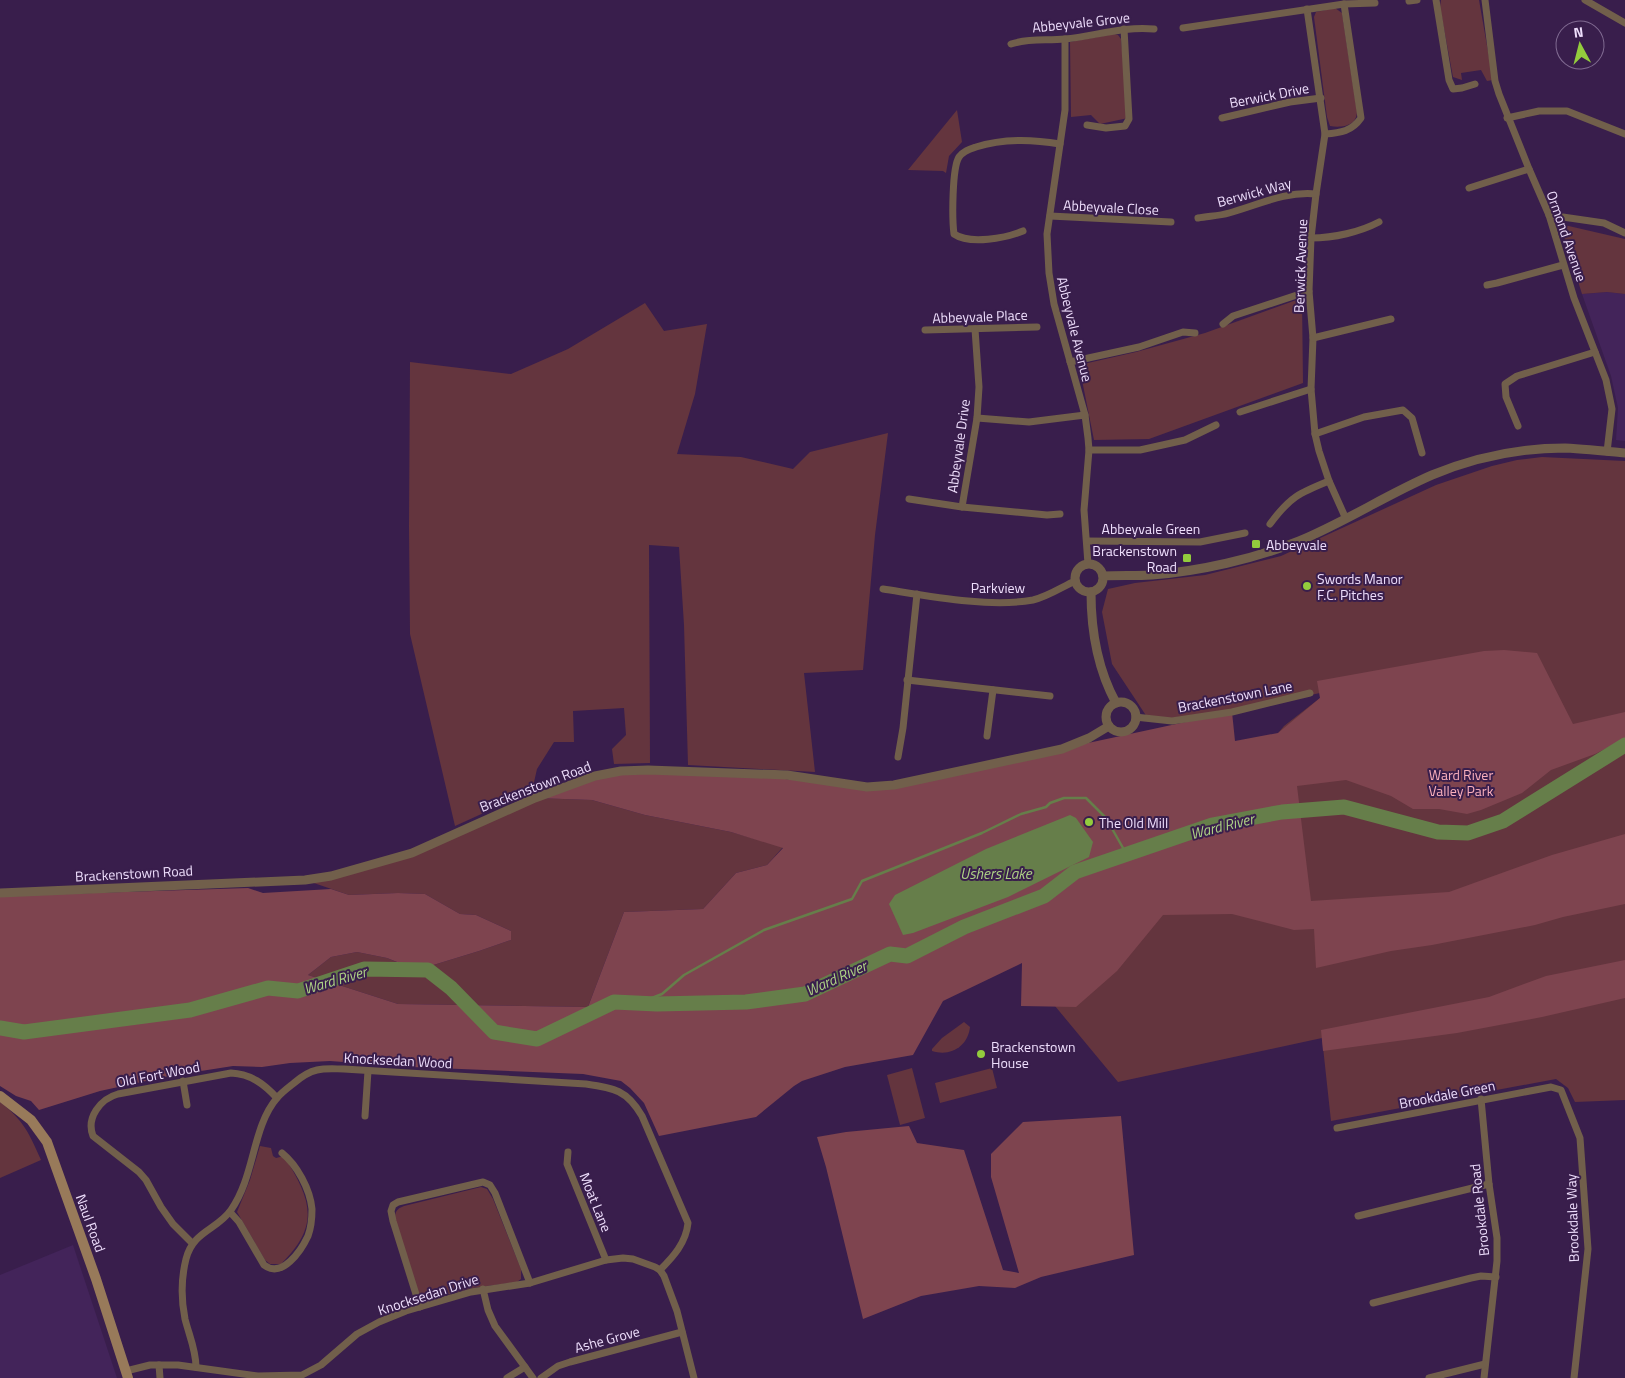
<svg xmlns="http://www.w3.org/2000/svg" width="1625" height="1378" viewBox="0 0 1625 1378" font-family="'Titillium Web',sans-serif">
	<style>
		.built { fill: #43245a }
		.green { fill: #64353e }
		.forest { fill: #7e444f }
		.water { fill: #667e4a }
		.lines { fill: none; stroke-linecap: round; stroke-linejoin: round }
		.stream { stroke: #667e4a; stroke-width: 2.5 }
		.river { stroke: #667e4a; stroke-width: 15 }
		.minor { stroke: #715f4b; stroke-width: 7 }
		.tertiary { stroke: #715f4b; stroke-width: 9 }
		.secondary { stroke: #987a5a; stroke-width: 10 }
		.poi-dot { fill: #93cc3d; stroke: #391e4c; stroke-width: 2 }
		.labels { text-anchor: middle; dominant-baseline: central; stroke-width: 4; stroke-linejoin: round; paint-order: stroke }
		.street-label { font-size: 14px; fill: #eedefc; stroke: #391e4c }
		.poi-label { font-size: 14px; fill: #eedefc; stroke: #391e4c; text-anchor: start }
		.park-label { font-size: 14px; fill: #f9afbb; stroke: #391e4c }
		.water-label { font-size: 15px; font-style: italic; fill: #aed385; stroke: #391e4c }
	</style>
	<rect width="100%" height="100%" fill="#391e4c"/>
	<g class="built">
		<polygon points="1607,292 1625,294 1625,441 1616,440 1618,408 1611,376 1582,294"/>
		<polygon points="73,1245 117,1378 0,1378 0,1275"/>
	</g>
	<g class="green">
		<polygon points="1441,0 1479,0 1493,80 1487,81 1481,70 1461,73 1462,80 1453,77 1440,7"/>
		<path d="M1335,8L1342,13L1357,111C1357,126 1342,128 1330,126L1327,117L1314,17L1316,12Z"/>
		<polygon points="1114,34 1118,35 1121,39 1128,118 1100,124 1091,115 1071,117 1070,42"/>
		<polygon points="957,110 962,142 949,156 946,173 943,171 908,170"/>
		<polygon points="1560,224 1625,239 1625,294 1607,292 1582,294"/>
		<polygon points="1302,298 1303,383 1149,439 1094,440 1079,365 1136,352 1205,333"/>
		<polygon points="645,303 664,331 707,324 695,394 677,454 741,457 793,469 810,452 888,433 875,535 863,670 804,673 815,772 688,765 684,625 679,547 649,545 650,763 614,764 612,749 626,735 624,708 573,711 574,742 554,742 537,769 532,791 455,826 410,634 409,527 410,362 511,374 568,349"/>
		<polygon points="1542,457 1625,461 1625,1100 1575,1102 1568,1088 1556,1079 1331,1121 1322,1038 1118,1082 1055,1006 1284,726 1320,698 1320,693 1232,712 1172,721 1147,717 1112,664 1102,612 1108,589 1135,583 1205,575 1281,556 1436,485 1492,466 1517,460"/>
		<polygon points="535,798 592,800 645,815 731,832 783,847 767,865 736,873 703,909 624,912 588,1007 398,1004 308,975 331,957 357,952 387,958 417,970 479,951 511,940 511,931 476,915 460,914 425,894 398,893 349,895 305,880 407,855"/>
		<path d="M964,1022L970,1027C968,1046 951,1057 932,1051V1049L942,1038Z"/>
		<polygon points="912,1068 925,1118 900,1125 887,1075"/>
		<polygon points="992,1068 997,1088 940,1103 935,1083"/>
		<path d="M0,1102C24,1121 29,1133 41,1160L0,1178Z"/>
		<path d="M260,1146L271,1148L273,1156L276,1158L284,1156C311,1199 321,1225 281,1264H270L265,1260L237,1212L250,1180Z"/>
		<path d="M481,1187L487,1189L493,1199L521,1269V1279L517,1282L472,1288L424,1301L420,1299L395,1220C395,1212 396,1209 404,1206Z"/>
	</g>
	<g class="forest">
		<polygon points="1504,650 1537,653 1573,724 1625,712 1625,739 1595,754 1551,770 1522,793 1481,810 1467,814 1439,809 1413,809 1391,796 1346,780 1297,786 1311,901 1449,892 1552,855 1625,834 1625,904 1563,917 1535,925 1432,945 1391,951 1316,968 1314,929 1294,930 1232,914 1163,915 1117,971 1076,1007 1021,1006 1022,963 943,1001 913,1055 845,1067 802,1081 794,1086 756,1117 659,1136 644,1103 630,1088 621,1081 583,1074 412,1067 330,1061 290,1063 262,1067 233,1066 169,1076 100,1091 39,1110 31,1101 16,1096 0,1086 0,896 248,888 263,893 331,889 349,895 398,893 425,894 460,914 476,915 511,931 511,940 479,951 417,970 387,958 357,952 331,957 308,975 398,1004 588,1007 624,912 703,909 736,873 767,865 783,848 731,832 645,815 592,800 535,798 621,771 725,773 867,787 935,776 1232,712 1235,741 1278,733 1320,698 1317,681 1484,651"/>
		<polygon points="1625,960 1625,998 1542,1017 1457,1033 1323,1051 1321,1030 1489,997 1546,976"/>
		<polygon points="1121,1116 1134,1255 1041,1277 1015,1288 979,1286 921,1296 863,1319 826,1167 817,1137 846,1132 909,1126 917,1143 964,1150 1003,1270 1019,1273 991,1177 991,1154 1023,1122"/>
	</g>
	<polygon class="water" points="1070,815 1076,818 1093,842 1089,857 1008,897 913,933 903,935 889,904 895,895 986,849"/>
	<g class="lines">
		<polyline class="stream" points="639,1003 662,994 684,975 764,930 852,899 862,881 982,833 1021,814 1046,807 1050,803 1064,798 1086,798 1106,818 1127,855"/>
		<polyline class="river" points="0,1028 24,1032 190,1010 268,988 298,991 364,969 428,970 451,988 494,1032 537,1039 614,1002 657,1004 746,1002 805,994 890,954 907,956 964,927 1044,896 1075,872 1212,825 1282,812 1344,807 1438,832 1468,833 1503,821 1625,745"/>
		<g class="minor">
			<polyline points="1436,0 1449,80 1453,89 1462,88 1475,84"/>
			<polyline points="1485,0 1495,81 1499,94 1529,169 1549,215 1574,298 1606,380 1612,409 1607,452"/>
			<polyline points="1585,0 1625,23"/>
			<polyline points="1409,1 1417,0"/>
			<polyline points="1307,9 1325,134 1316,194 1311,238 1309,291 1313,338 1311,389 1315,434 1319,451 1329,481 1346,519"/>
			<polyline points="1183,28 1344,4 1375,3"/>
			<polyline points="1065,39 1065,110 1047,234 1049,273 1054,304 1085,415 1088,438 1089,450 1084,510 1088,564"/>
			<path d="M1011,44C1029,38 1047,41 1065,39C1095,36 1124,26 1154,29"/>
			<polyline points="1222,118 1290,102 1321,98"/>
			<polyline points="1507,118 1539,111 1567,111 1625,134"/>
			<polyline points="1087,125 1106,128 1125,126 1129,119 1124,29"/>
			<path d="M1325,134C1341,133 1352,131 1361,118L1344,4"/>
			<polyline points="1469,188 1529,169"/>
			<polyline points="1549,215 1604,223 1625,233"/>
			<polyline points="1050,216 1171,222"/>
			<path d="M1198,218C1208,216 1219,216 1229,213C1258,205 1285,191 1316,194"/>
			<path d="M1023,231C1006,238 970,245 954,234C952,219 952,168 959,157C963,151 970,149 976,147C1004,138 1031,139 1060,144"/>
			<path d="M1311,238C1334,238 1360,232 1379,222"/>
			<polyline points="1487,285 1497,283 1563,265"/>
			<polyline points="1223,324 1233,316 1309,291"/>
			<polyline points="925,330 1037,327"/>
			<polyline points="1313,338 1391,319"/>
			<polyline points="1070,362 1139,347 1183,332 1195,333"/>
			<polyline points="1240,412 1311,389"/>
			<polyline points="977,418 1029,422 1085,415"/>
			<polyline points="1518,426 1506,397 1505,384 1517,376 1595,352"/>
			<polyline points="1315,434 1364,417 1403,410 1412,418 1422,453"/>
			<polyline points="1089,450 1140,450 1185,440 1216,425"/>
			<polyline points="909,499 962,507 1047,515 1060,514"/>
			<polyline points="962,507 977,418 979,387 975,329"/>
			<path d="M1270,524C1290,497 1299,493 1329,481"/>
			<polyline points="1087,541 1200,542 1245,533"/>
			<path d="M883,589C928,596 989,608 1033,600C1047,597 1062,587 1075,581"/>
			<polyline points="907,680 1050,696"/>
			<polyline points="1135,717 1172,721 1232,712 1310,693"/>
			<polyline points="987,736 993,690"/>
			<polyline points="898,757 903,728 917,594"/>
			<polyline points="183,1081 187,1105"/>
			<polyline points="1481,1099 1489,1184 1497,1238 1497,1261 1484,1378"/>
			<polyline points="365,1116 368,1071"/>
			<polyline points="1337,1128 1551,1087 1561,1090 1580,1138 1588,1249 1574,1378"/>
			<polyline points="568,1152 567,1164 606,1260"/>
			<path d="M230,1212L239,1222L264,1265C282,1279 301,1251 308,1236C311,1228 312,1218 312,1209C310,1189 297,1165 282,1153"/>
			<polyline points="1358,1216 1489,1184"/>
			<path d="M192,1243L173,1224L161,1207L146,1180L139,1172L93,1136C86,1118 100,1099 118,1094L231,1073C251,1074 264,1084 277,1098"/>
			<polyline points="483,1289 488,1310 495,1326 533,1378"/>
			<polyline points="1373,1303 1471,1278 1481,1276 1496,1277"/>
			<polyline points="420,1307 393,1221 391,1211 393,1205 398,1202 483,1182 490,1185 495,1193 530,1283"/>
			<polyline points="159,1365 160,1378"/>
			<path d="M196,1367C196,1350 189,1335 185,1319C181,1299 181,1279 186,1259C193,1231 217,1230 231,1210C255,1176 252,1127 277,1098C282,1092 289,1087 294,1083C301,1077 308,1072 317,1070C326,1068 335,1069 344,1069L586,1084C614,1088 627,1090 642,1116L688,1223C686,1243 673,1257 660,1270"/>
			<polyline points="126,1371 150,1365 178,1365 258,1376 302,1375 321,1365 357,1334 379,1322 406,1311 471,1292 530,1283 606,1260 623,1258 633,1259 655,1267 660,1270 664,1276 677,1311 694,1378"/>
			<polyline points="507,1378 525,1367"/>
			<polyline points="541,1378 558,1366 570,1362 682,1332"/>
			<polyline points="1429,1378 1485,1364"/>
		</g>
		<g class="tertiary">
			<circle cx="1089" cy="578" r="14"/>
			<path d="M1103,576C1119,575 1135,576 1152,575C1200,571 1254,559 1299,541C1345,522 1386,495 1432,475C1473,458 1519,448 1565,448C1585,449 1605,451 1625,453"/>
			<path d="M1091,592C1091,629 1098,670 1116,703"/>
			<circle cx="1121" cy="717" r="15"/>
			<polyline points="0,893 305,880 331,876 412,853 535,798 595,776 621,771 648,770 787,775 867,787 894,785 1062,749 1089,738 1109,726"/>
		</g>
		<polyline class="secondary" points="0,1096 31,1120 47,1142 96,1279 128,1378"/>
	</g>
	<g class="poi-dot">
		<rect x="1251" y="539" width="10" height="10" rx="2.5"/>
		<rect x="1182" y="553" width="10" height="10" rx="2.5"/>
		<circle cx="1307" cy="586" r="5"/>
		<circle cx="1089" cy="822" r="5"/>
		<circle cx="981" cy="1054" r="5"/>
	</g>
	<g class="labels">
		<g class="street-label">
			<text transform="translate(1081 22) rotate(-6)">Abbeyvale Grove</text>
			<text transform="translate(1269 95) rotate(-11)">Berwick Drive</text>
			<text transform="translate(1254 192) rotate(-15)">Berwick Way</text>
			<text transform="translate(1111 207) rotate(3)">Abbeyvale Close</text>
			<text transform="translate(1567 236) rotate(71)">Ormond Avenue</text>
			<text transform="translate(1300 266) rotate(-88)">Berwick Avenue</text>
			<text transform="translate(980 316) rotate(-2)">Abbeyvale Place</text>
			<text transform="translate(1075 329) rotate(76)">Abbeyvale Avenue</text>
			<text transform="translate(958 446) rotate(-82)">Abbeyvale Drive</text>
			<text x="1151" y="528">Abbeyvale Green</text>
			<text x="998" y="587">Parkview</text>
			<text transform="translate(1235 696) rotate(-11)">Brackenstown Lane</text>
			<text transform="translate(535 786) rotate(-21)">Brackenstown Road</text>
			<text transform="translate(134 873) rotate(-3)">Brackenstown Road</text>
			<text transform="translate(398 1060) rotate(3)">Knocksedan Wood</text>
			<text transform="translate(158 1074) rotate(-11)">Old Fort Wood</text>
			<text transform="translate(1447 1094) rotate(-11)">Brookdale Green</text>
			<text transform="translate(596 1202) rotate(68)">Moat Lane</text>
			<text transform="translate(1479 1210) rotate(-96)">Brookdale Road</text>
			<text transform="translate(1572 1218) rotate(-92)">Brookdale Way</text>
			<text transform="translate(91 1223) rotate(70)">Naul Road</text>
			<text transform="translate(428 1294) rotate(-18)">Knocksedan Drive</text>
			<text transform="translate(607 1339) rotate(-15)">Ashe Grove</text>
		</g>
		<g class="poi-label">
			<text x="1266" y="544">Abbeyvale</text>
			<text x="1177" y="550" text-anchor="end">Brackenstown<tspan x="1177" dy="16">Road</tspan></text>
			<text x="1317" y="578">Swords Manor<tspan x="1317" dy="16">F.C. Pitches</tspan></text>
			<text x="1099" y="822">The Old Mill</text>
			<text x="991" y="1046">Brackenstown<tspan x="991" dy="16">House</tspan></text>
		</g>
		<g class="park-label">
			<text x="1461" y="774">Ward River<tspan x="1461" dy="16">Valley Park</tspan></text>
		</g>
		<g class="water-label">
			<text transform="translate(1222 826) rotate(-14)">Ward River</text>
			<text x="996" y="873">Ushers Lake</text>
			<text transform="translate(836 978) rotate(-24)">Ward River</text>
			<text transform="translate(335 980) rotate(-16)">Ward River</text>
		</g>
	</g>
	<g transform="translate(1580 45) rotate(353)"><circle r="24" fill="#391e4c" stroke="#816b92"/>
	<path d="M0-4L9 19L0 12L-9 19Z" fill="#93cc3d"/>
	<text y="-8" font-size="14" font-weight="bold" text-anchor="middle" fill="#eedefc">N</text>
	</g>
</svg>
